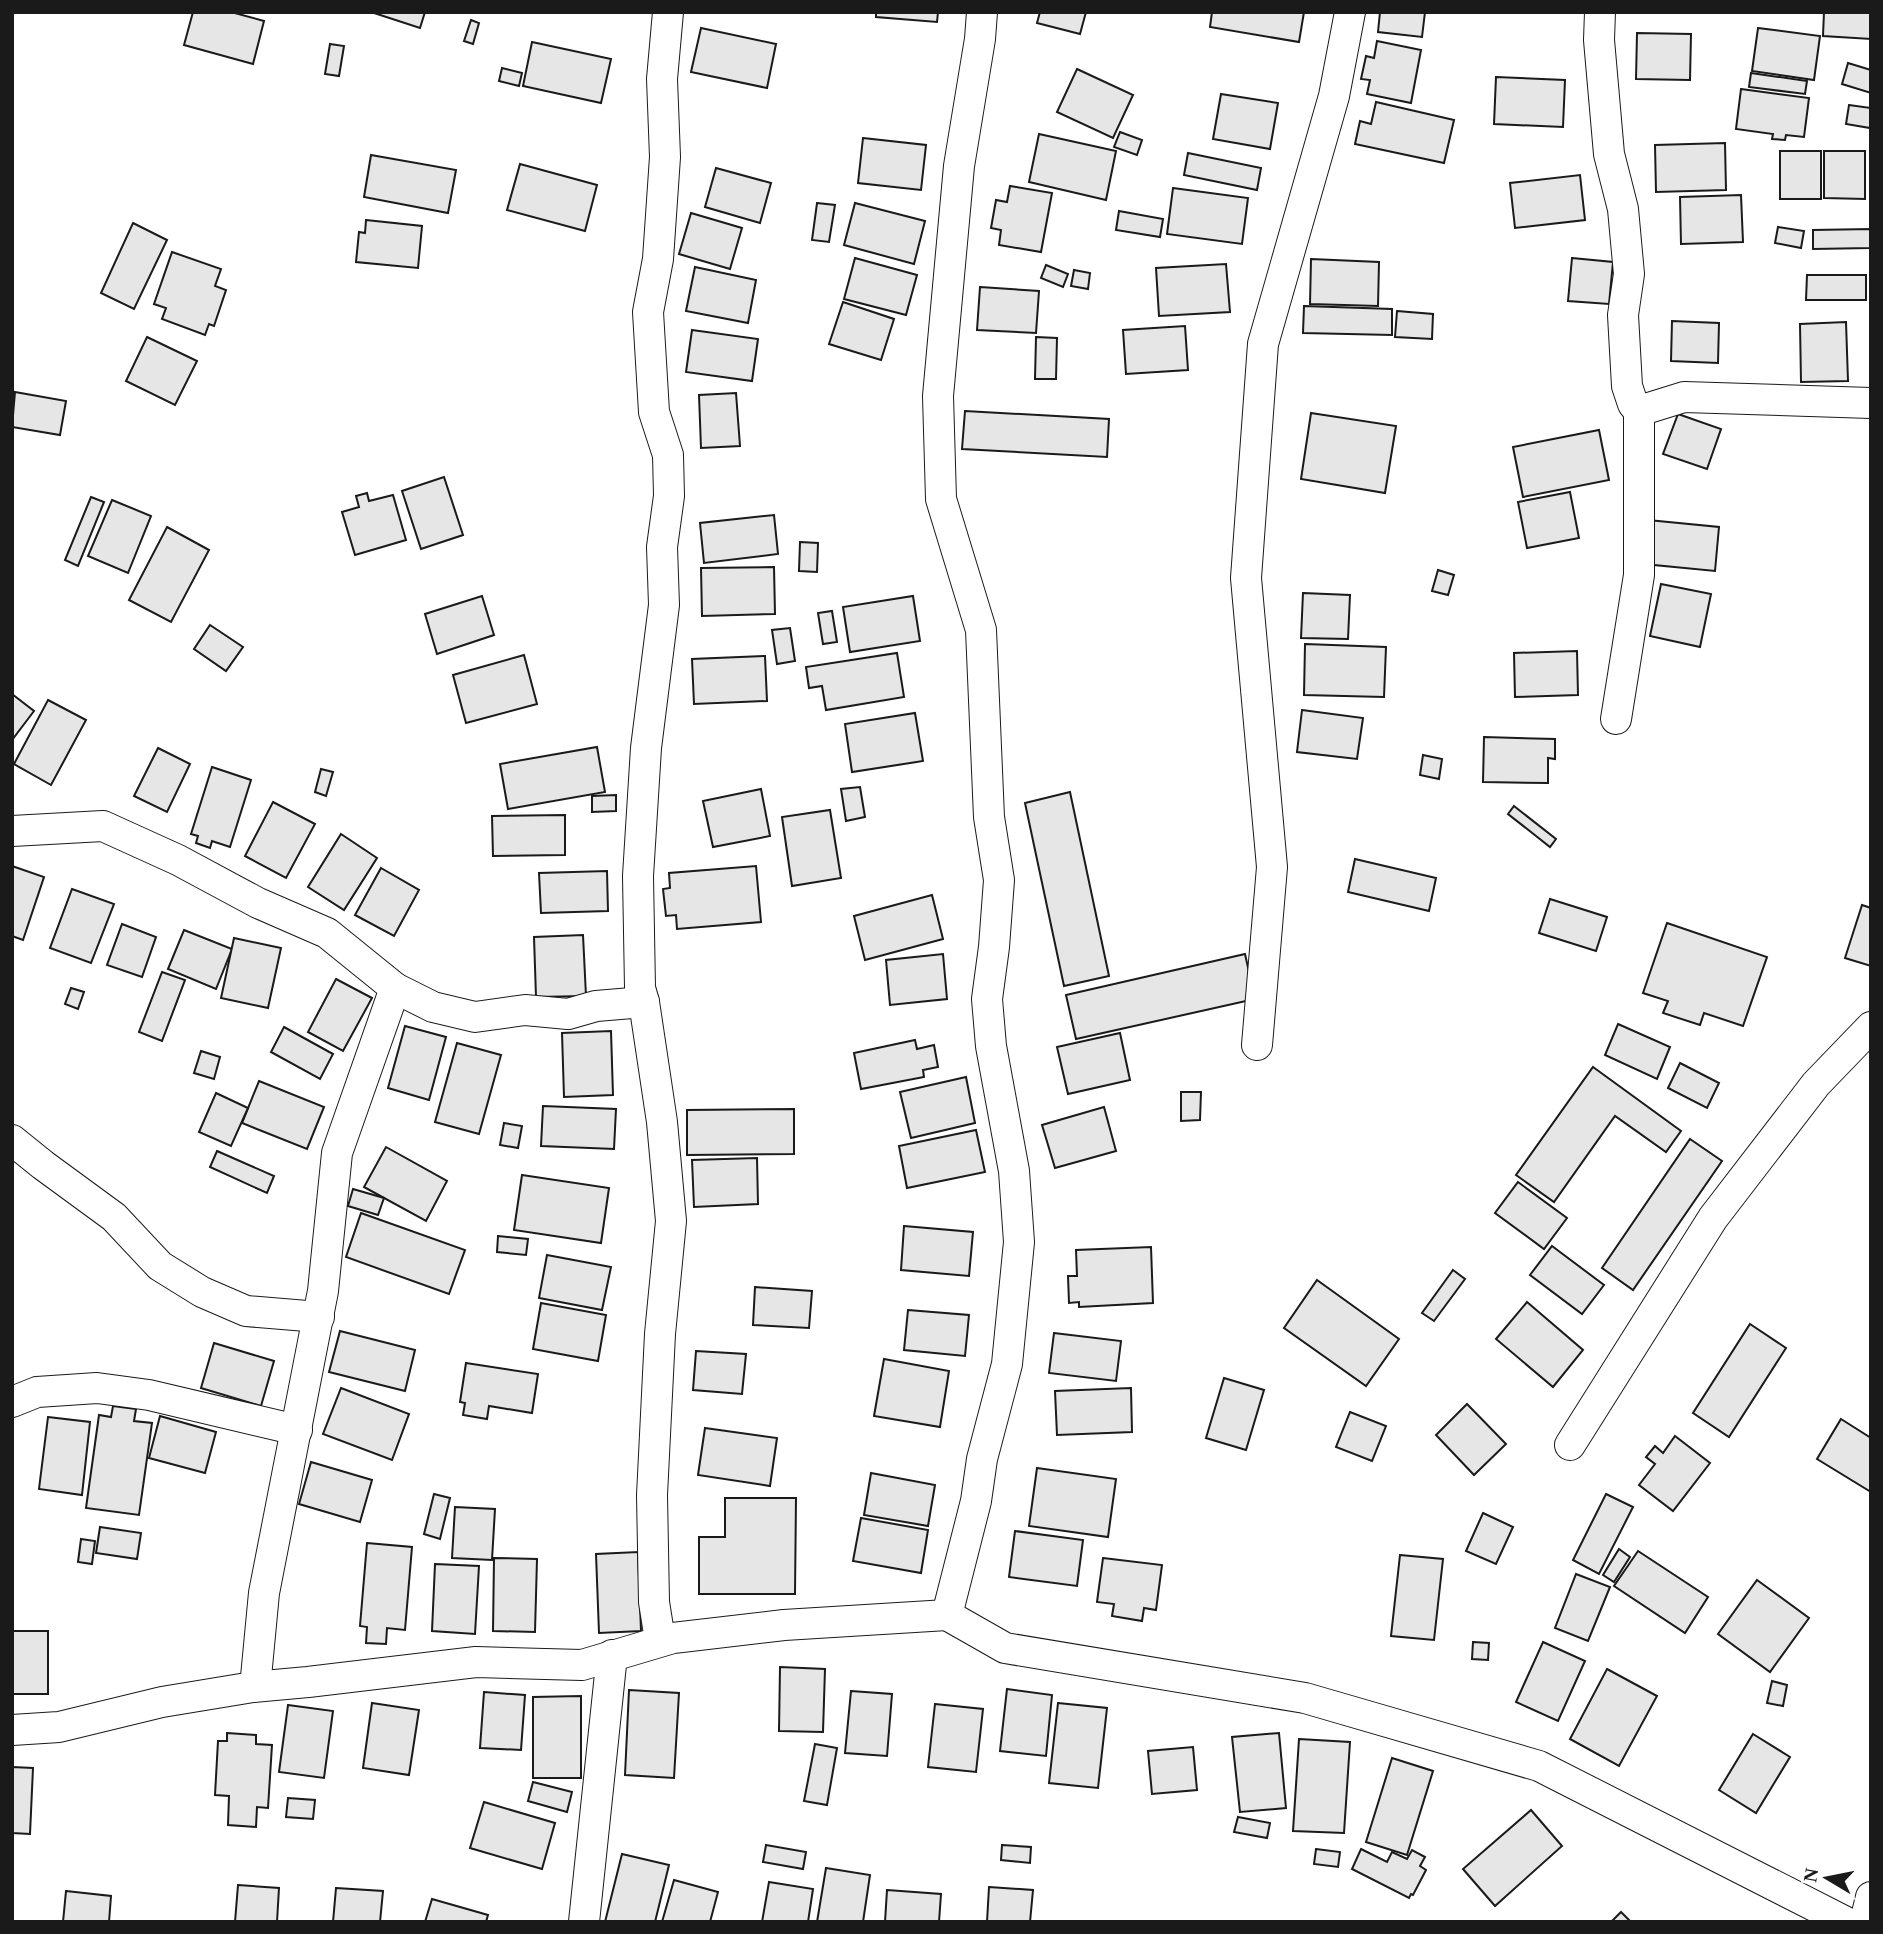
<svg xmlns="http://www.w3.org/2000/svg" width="1883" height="1934" viewBox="0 0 1883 1934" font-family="Georgia,serif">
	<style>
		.building { fill: #e6e6e6; stroke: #1a1a1a; stroke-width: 2 }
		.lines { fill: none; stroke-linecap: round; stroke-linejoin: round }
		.minor-casing { stroke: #1a1a1a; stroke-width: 32 }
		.minor { stroke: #fff; stroke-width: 30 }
	</style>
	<rect width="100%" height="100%" fill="#fff"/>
	<g class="building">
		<polygon points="193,12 231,12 264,21 253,64 184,45"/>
		<polygon points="371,12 425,12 420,28"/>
		<polygon points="876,12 938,12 937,22 876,17"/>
		<polygon points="1040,12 1086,12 1080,34 1037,23"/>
		<polygon points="1212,12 1304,12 1299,42 1210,27"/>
		<polygon points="1380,12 1425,12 1422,37 1378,32"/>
		<polygon points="1824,12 1871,12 1871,39 1823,36"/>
		<polygon points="471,20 479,23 473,44 464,41"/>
		<polygon points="701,28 776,44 767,88 691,72"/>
		<polygon points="1758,28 1820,36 1814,80 1752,71"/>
		<polygon points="1637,33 1691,34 1690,80 1636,79"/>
		<polygon points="1377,41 1421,50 1411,103 1367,94 1370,80 1361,79 1366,56 1374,58"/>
		<polygon points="532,42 611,59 601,103 523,86"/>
		<polygon points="330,44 344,46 339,76 325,74"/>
		<polygon points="1848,63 1871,70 1871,93 1842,84"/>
		<polygon points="502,68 522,73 519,86 499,81"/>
		<polygon points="1077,69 1133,95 1113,138 1057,112"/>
		<polygon points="1751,73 1807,81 1805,94 1749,87"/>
		<polygon points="1496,77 1565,80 1563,127 1494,124"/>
		<polygon points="1741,89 1809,98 1804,137 1786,135 1785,140 1772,139 1773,134 1736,129"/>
		<polygon points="1221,94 1278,103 1270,149 1213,139"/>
		<polygon points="1376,102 1454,120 1444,163 1355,144 1360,121 1371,124"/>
		<polygon points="1849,105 1871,108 1870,128 1846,124"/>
		<polygon points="1120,132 1142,140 1137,155 1114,147"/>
		<polygon points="1039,134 1116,151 1106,200 1029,182"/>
		<polygon points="863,138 926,145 921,190 858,183"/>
		<polygon points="1725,143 1726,190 1656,192 1655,145"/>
		<rect x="1780" y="151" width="41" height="48"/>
		<polygon points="1824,151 1865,151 1865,199 1824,198"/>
		<polygon points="1188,153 1261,168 1257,190 1184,175"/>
		<polygon points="371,155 456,170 448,213 364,197"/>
		<polygon points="520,164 597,185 585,231 507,210"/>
		<polygon points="716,168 771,183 760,223 705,207"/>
		<polygon points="1580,175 1585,220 1515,228 1510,183"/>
		<polygon points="1010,186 1052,193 1041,252 999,245 1001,230 991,228 996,200 1007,202"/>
		<polygon points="1173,188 1248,198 1242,244 1167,234"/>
		<polygon points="1741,195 1743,242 1681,244 1680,197"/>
		<polygon points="817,203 835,205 829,242 812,240"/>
		<polygon points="855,203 925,221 914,264 844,245"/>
		<polygon points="1119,211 1163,219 1160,237 1116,230"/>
		<polygon points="691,213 742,228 730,269 679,254"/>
		<polygon points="366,220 422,226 418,268 356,262 359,232 365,233"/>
		<polygon points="133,223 167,240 134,309 101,293"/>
		<polygon points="1778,227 1804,231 1801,248 1775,243"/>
		<polygon points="1871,229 1871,248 1813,249 1813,230"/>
		<polygon points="172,252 221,269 215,286 226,290 214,326 209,324 205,335 162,319 166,308 154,304"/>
		<polygon points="855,258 917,275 906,315 844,299"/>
		<polygon points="1572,258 1613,262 1609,304 1568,301"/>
		<polygon points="1311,259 1379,262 1378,306 1310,304"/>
		<polygon points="1226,264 1230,312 1159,316 1156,268"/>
		<polygon points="1046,265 1068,274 1063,287 1041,278"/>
		<polygon points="695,267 756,280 748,323 686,311"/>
		<polygon points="1074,270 1090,273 1088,289 1071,286"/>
		<polygon points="1807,275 1866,275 1866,300 1806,300"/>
		<polygon points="980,287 1039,291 1036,333 977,330"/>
		<polygon points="843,302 894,319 881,360 829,344"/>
		<polygon points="1304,306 1392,309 1392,335 1303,333"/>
		<polygon points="1397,311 1433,314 1432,339 1395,337"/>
		<polygon points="1672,321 1719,323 1718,363 1671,361"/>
		<polygon points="1846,322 1848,381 1801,382 1800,324"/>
		<polygon points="1185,326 1188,370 1126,374 1123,330"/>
		<polygon points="692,330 758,339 752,381 686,372"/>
		<polygon points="147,337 197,361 175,405 126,381"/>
		<polygon points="1036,337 1057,338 1056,379 1035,379"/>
		<polygon points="15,392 66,401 60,435 12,427"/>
		<polygon points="736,393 740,446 701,448 699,395"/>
		<polygon points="965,411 1109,419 1107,457 962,449"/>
		<polygon points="1311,413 1396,426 1385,493 1301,479"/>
		<polygon points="1678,414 1721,429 1707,469 1663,454"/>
		<polygon points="1599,430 1609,480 1523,497 1513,447"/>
		<polygon points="444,477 463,535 421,549 402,491"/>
		<polygon points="1570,492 1579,538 1527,548 1518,502"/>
		<polygon points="367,493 369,501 393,495 406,540 355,555 342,512 359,507 356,496"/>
		<polygon points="91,497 104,502 78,566 65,560"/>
		<polygon points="112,500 151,516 128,573 88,556"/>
		<polygon points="774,515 778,554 704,563 700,523"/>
		<polygon points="1648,520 1719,527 1715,571 1644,564"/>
		<polygon points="167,527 209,550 171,622 129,600"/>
		<polygon points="800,542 818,543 817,572 799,571"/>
		<polygon points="774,567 775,614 702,616 701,568"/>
		<polygon points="1438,570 1454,575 1448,595 1432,591"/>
		<polygon points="1661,584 1711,594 1700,647 1650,636"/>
		<polygon points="1303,593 1350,595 1348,639 1301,638"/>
		<polygon points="482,596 494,635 437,654 425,614"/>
		<polygon points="913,596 920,641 850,652 843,607"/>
		<polygon points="832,611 837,642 823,644 818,613"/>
		<polygon points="210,625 243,647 226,671 194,649"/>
		<polygon points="790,628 795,661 777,664 772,630"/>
		<polygon points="1305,644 1386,647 1384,697 1304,695"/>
		<polygon points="1577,651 1578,695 1515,697 1514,653"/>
		<polygon points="897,653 904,697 826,710 822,686 809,688 806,667"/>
		<polygon points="524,655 537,704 466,723 453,675"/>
		<polygon points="765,656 767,701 694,704 692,659"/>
		<polygon points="12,694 34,711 12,740"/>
		<polygon points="48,700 86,720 51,785 14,764"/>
		<polygon points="1302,710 1363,718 1357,759 1297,752"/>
		<polygon points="915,713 923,761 852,772 845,724"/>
		<polygon points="1484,737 1555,739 1555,759 1548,758 1548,783 1483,782"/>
		<polygon points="597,747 605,792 508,809 500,764"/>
		<polygon points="158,748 190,764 167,812 134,796"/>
		<polygon points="1423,755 1442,759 1439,779 1420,775"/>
		<polygon points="212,767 251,780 230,847 212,841 210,848 196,843 198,836 191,834"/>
		<polygon points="321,769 333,772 326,796 315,792"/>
		<polygon points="860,787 865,817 846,821 841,789"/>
		<polygon points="761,789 770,836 713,847 703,801"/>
		<polygon points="1070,792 1109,976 1064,986 1025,803"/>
		<polygon points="616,795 616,811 592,812 592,796"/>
		<polygon points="273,802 315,824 286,878 245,856"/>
		<polygon points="1514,806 1556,839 1550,847 1508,814"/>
		<polygon points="830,810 841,878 792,886 782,817"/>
		<polygon points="565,815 565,855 493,856 492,816"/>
		<polygon points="341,834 377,858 344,910 308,887"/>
		<polygon points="1355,859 1436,878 1429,911 1348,892"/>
		<polygon points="12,866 44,877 23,940 12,936"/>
		<polygon points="756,866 761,922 677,929 676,915 666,916 663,889 670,888 669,873"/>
		<polygon points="381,868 419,890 394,936 355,915"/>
		<polygon points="607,871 608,911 541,913 539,873"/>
		<polygon points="72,889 114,904 91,963 50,948"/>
		<polygon points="932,895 943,939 865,960 854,916"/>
		<polygon points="1550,899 1607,917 1596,951 1539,933"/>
		<polygon points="1862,905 1871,908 1871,966 1845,958"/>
		<polygon points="1667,923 1767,957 1743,1026 1704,1013 1700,1025 1663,1013 1668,1001 1643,993"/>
		<polygon points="122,924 156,937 142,977 107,965"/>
		<polygon points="184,930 232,949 216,989 168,969"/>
		<polygon points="583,935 586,996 536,997 534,937"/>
		<polygon points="234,938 281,948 268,1008 221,998"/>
		<polygon points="943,954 947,999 890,1005 886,960"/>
		<polygon points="1245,954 1255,999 1076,1039 1066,995"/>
		<polygon points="162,972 185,980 162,1041 139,1032"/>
		<polygon points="336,979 372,998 343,1051 308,1032"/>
		<polygon points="71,988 84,992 78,1009 65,1004"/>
		<polygon points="1618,1024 1670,1047 1657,1079 1605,1055"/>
		<polygon points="405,1026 446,1037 429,1100 388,1088"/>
		<polygon points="284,1027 333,1054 320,1079 271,1052"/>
		<polygon points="611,1031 613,1095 564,1097 562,1033"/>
		<polygon points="1120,1033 1130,1080 1068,1094 1057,1047"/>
		<polygon points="915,1040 917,1049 934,1045 938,1067 923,1070 924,1077 861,1089 854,1053"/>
		<polygon points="457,1043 501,1055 479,1134 435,1122"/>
		<polygon points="201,1051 220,1057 214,1079 194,1073"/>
		<polygon points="1680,1063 1719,1083 1707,1108 1668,1088"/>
		<polygon points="1593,1067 1681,1131 1666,1152 1615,1116 1554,1202 1516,1175"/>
		<polygon points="966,1077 975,1123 911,1138 900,1092"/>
		<polygon points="259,1081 324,1107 307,1149 242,1123"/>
		<polygon points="1181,1092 1201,1092 1200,1120 1181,1121"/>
		<polygon points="216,1093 248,1108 231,1146 199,1132"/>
		<polygon points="543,1106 616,1109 614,1149 541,1146"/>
		<polygon points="1104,1107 1116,1151 1055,1168 1042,1125"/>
		<polygon points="794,1109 794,1154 687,1155 687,1110"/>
		<polygon points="504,1123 522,1126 518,1148 500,1145"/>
		<polygon points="976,1130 985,1172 907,1188 899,1146"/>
		<polygon points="1690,1139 1722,1161 1633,1290 1602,1268"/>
		<polygon points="386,1147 447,1181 426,1221 364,1187"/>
		<polygon points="217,1151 274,1176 267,1193 210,1167"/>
		<polygon points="757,1158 758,1204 694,1207 692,1160"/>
		<polygon points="522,1175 609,1188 601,1243 514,1230"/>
		<polygon points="1518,1182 1567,1218 1544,1249 1495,1213"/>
		<polygon points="353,1189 384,1198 378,1215 348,1206"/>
		<polygon points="361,1213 465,1250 449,1294 346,1257"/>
		<polygon points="904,1226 973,1232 969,1276 901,1270"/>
		<polygon points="498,1236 528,1239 526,1255 497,1252"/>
		<polygon points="1552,1246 1604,1285 1582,1314 1530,1275"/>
		<polygon points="1151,1247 1153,1303 1079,1307 1079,1302 1069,1303 1068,1276 1077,1276 1076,1250"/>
		<polygon points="547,1255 611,1267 602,1310 539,1298"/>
		<polygon points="1453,1270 1465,1279 1434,1321 1422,1313"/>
		<polygon points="1317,1280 1399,1339 1366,1386 1284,1328"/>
		<polygon points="755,1287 812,1291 809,1328 753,1325"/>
		<polygon points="1527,1302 1583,1350 1553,1387 1496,1339"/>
		<polygon points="541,1303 606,1315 598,1361 533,1349"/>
		<polygon points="908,1310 969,1315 965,1356 904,1350"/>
		<polygon points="1750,1324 1786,1348 1729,1437 1693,1413"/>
		<polygon points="340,1331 415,1350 405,1391 329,1372"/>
		<polygon points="1054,1333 1121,1341 1116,1381 1049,1373"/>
		<polygon points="214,1343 274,1361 261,1406 201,1388"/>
		<polygon points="696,1351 746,1354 742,1394 693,1390"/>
		<polygon points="884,1359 949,1371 940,1427 874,1416"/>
		<polygon points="466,1363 538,1374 532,1413 489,1406 487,1419 463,1415 465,1403 460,1402"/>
		<polygon points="1224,1378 1264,1390 1246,1450 1206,1438"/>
		<polygon points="341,1388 409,1414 392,1460 323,1434"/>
		<polygon points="1131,1388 1132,1432 1057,1435 1055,1391"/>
		<polygon points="1467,1404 1506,1444 1474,1475 1436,1435"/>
		<polygon points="113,1406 136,1409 134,1421 152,1423 139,1515 86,1508 99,1415 111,1417"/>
		<polygon points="1350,1412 1386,1426 1372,1461 1336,1447"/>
		<polygon points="160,1416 216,1432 205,1473 149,1458"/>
		<polygon points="48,1417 90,1422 82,1495 39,1489"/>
		<polygon points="1841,1419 1871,1438 1871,1492 1817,1459"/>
		<polygon points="705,1428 777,1438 770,1486 698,1475"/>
		<polygon points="1675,1436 1710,1463 1673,1511 1639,1485 1655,1464 1646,1457 1655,1446 1663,1453"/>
		<polygon points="311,1462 372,1480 360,1522 299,1504"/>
		<polygon points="1037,1468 1116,1479 1108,1537 1029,1526"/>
		<polygon points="871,1473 935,1485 928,1526 864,1515"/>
		<polygon points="434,1494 450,1498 440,1539 424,1534"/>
		<polygon points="1606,1494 1633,1507 1599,1574 1573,1560"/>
		<polygon points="725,1498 796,1498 795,1594 699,1594 699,1537 725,1537"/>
		<polygon points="455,1507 495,1509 492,1560 452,1558"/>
		<polygon points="1483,1513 1513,1527 1496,1564 1466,1551"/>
		<polygon points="861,1518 928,1530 921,1573 853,1561"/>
		<polygon points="100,1527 141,1533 137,1559 96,1553"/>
		<polygon points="1015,1531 1083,1540 1077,1586 1009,1577"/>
		<polygon points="81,1539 95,1541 92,1564 78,1562"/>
		<polygon points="367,1543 412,1547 405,1630 387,1628 386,1644 366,1643 367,1627 360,1626"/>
		<polygon points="1619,1549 1630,1557 1614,1582 1603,1575"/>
		<polygon points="1638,1551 1708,1597 1685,1633 1614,1586"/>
		<polygon points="638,1552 641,1631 599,1633 596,1554"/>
		<polygon points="1400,1555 1443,1559 1434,1640 1391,1636"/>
		<polygon points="494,1558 537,1559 535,1632 493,1631"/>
		<polygon points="1103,1558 1162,1565 1156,1610 1144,1608 1142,1621 1112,1616 1114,1604 1097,1602"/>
		<polygon points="435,1564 479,1566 475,1634 432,1631"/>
		<polygon points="1576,1574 1610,1587 1588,1641 1555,1628"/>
		<polygon points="1757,1580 1809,1618 1770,1672 1718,1634"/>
		<rect x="12" y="1631" width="36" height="63"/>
		<polygon points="1473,1642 1489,1643 1488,1660 1472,1659"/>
		<polygon points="1543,1642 1585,1661 1558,1721 1516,1702"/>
		<polygon points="780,1667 825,1669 823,1732 779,1731"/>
		<polygon points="1607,1669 1657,1696 1619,1766 1570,1739"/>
		<polygon points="1772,1681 1787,1685 1783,1706 1767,1703"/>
		<polygon points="1007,1689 1052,1695 1046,1756 1000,1751"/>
		<polygon points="629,1690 679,1693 674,1778 625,1775"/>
		<polygon points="851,1691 892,1694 887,1756 845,1753"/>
		<polygon points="484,1692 525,1695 521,1750 480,1748"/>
		<polygon points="581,1696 581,1778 533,1778 533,1697"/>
		<polygon points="372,1703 419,1710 409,1775 363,1768"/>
		<polygon points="1058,1703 1107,1708 1098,1788 1049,1783"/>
		<polygon points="935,1704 983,1709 976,1772 928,1767"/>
		<polygon points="288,1705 333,1711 324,1778 279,1772"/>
		<polygon points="227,1733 256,1735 256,1744 272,1745 268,1808 257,1807 256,1827 228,1825 229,1796 215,1795 218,1741 227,1741"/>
		<polygon points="1279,1733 1286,1808 1240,1812 1232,1737"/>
		<polygon points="1753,1734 1790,1757 1756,1813 1719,1790"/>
		<polygon points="1299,1739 1350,1742 1344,1833 1293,1831"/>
		<polygon points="815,1744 837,1748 827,1805 804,1801"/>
		<polygon points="1193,1747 1197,1790 1152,1794 1148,1751"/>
		<polygon points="1392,1758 1433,1771 1407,1855 1366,1842"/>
		<polygon points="12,1767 33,1768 30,1834 12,1833"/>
		<polygon points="533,1782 572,1792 567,1812 528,1801"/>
		<polygon points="288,1798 315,1800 313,1819 286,1817"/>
		<polygon points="484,1802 555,1823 542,1869 470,1848"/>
		<polygon points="1531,1810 1562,1846 1495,1906 1463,1869"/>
		<polygon points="1238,1817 1270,1823 1267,1838 1234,1832"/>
		<polygon points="766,1845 806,1852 803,1869 763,1862"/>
		<polygon points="1002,1845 1031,1847 1030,1863 1001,1860"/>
		<polygon points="1316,1849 1340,1852 1338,1867 1314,1864"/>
		<polygon points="1361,1849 1387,1862 1392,1852 1407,1859 1412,1850 1425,1857 1420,1866 1426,1870 1413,1895 1411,1894 1409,1898 1352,1869"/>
		<polygon points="622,1854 669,1865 655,1922 605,1922"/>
		<polygon points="826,1868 870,1875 863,1922 817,1922"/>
		<polygon points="674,1880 718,1892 710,1922 662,1922"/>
		<polygon points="769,1882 813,1889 808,1922 762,1922"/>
		<polygon points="238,1885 279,1888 277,1922 235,1922"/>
		<polygon points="989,1887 1033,1890 1030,1922 987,1922"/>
		<polygon points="336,1888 383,1891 380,1922 333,1922"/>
		<polygon points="887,1890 941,1894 939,1922 885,1922"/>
		<polygon points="66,1891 111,1896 109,1922 63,1922"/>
		<polygon points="432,1899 488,1915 486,1922 425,1922"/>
		<polygon points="1621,1912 1631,1922 1611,1922"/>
	</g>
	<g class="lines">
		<defs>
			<g id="minor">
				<polyline points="982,12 980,39 959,166 938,396 941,499 981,630 989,817 999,880 994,947 987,999 991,1046 1014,1171 1019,1242 1007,1364 982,1459 976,1501 947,1615 1005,1648 1305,1698 1539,1766 1846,1922"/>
				<polyline points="1600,12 1599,40 1609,154 1623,209 1629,274 1623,315 1627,386 1633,404 1639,411 1639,575 1616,719"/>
				<polyline points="1639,411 1684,397 1871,403"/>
				<polyline points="12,831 103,826 178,860 258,903 327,933 395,988 433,1007 475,1017 525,1010 568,1014 596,1006 644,1002"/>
				<polyline points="1257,1045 1272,867 1246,578 1263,344 1334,96 1350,12"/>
				<polyline points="12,1140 43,1165 114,1217 160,1266 202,1292 246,1311 319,1317"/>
				<polyline points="12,1402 37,1392 97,1388 149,1395 297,1430"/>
				<polyline points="1570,1445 1713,1218 1816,1084 1871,1027"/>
				<polyline points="660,1640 654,1602 652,1495 660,1334 671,1221 662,1122 644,1002 640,988 638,876 646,748 664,605 662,547 669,496 668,455 654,412 648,312 658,259 665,157 662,79 668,12"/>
				<polyline points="253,1687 256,1677 264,1593 323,1291 337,1153 395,988"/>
				<polyline points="12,1730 59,1727 162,1702 253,1687 308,1682 476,1662 582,1665 673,1638 784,1625 947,1615"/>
				<polyline points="584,1922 612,1655"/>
				<polyline points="1865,1922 1871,1897"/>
			</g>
		</defs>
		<use href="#minor" class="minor-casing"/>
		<use href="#minor" class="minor"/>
	</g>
	<rect width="1883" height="1934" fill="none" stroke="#1a1a1a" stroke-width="28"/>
	<g transform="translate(1827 1878) rotate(280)" stroke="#ffffff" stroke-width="5" paint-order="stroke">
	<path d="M0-5L12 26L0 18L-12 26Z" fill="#1a1a1a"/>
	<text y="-10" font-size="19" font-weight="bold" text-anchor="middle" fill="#1a1a1a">N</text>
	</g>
</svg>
